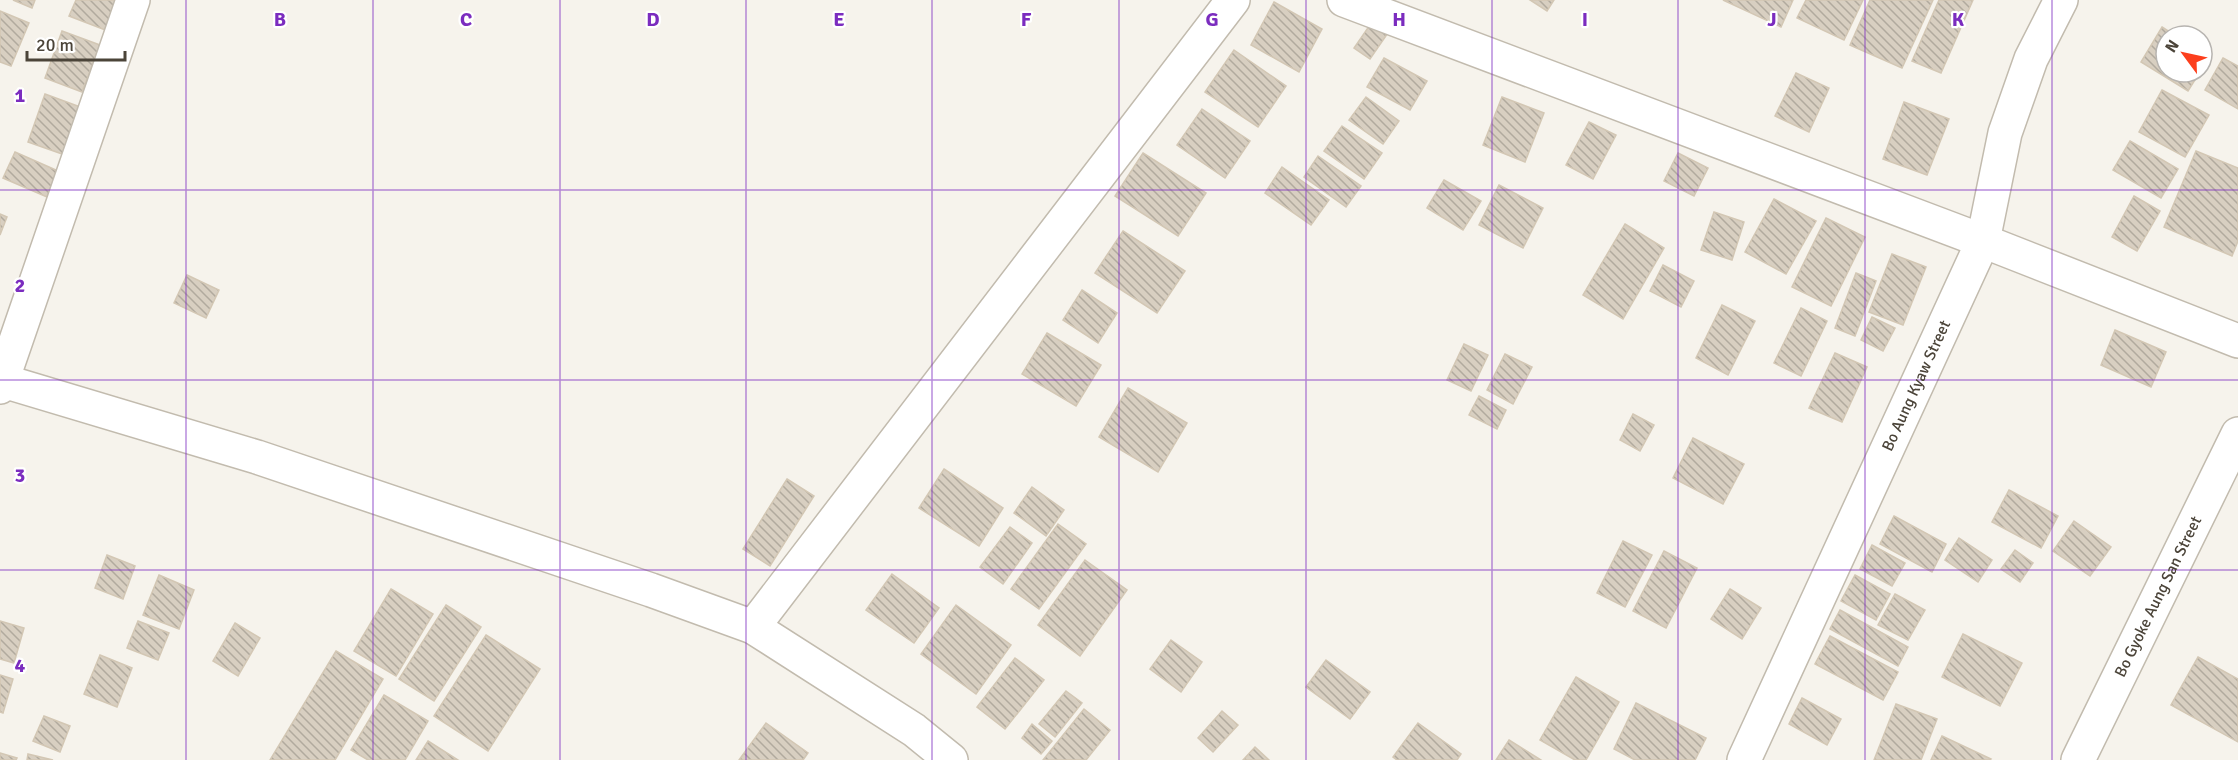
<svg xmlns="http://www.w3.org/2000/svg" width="2238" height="760" viewBox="0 0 2238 760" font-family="Signika,sans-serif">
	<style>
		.building { fill: url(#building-back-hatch); stroke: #d3c7b4; stroke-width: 1.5 }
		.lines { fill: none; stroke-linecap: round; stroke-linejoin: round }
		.minor-casing { stroke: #c2bbae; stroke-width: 36 }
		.minor { stroke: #fff; stroke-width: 33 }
		.grid { fill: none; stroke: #7b2cbf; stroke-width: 1.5; stroke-opacity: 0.55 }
		.labels { text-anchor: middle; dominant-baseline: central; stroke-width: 4.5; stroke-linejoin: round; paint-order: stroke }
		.street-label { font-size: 16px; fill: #4b4439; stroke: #fff }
		.grid-label { font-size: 20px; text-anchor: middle; font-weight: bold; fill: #7b2cbf; stroke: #fff; stroke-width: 4.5; stroke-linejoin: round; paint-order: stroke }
	</style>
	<defs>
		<pattern id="building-back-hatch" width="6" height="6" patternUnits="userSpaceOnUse" patternTransform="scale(1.5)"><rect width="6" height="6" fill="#d8cfc1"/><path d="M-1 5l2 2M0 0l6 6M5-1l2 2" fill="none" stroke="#b1aa9e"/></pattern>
	</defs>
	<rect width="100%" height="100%" fill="#f6f3ec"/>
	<g class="building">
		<polygon points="13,0 35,0 32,8"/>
		<polygon points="76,0 120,0 108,31 69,16"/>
		<polygon points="1530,0 1554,0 1547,11"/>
		<polygon points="1723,0 1793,0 1781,27"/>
		<polygon points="1806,0 1863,0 1844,40 1797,18"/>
		<polygon points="1870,0 1933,0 1902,68 1850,45"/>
		<polygon points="1939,0 1973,0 1941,73 1912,61"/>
		<polygon points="1274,2 1322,29 1299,72 1251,45"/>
		<polygon points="0,11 29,23 11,66 0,62"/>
		<polygon points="1374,19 1390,30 1370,59 1354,48"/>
		<polygon points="2162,27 2176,36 2166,36 2166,72 2200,72 2188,91 2141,62"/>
		<polygon points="62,31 100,45 82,92 45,78"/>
		<polygon points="1234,50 1286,86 1258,127 1205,92"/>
		<polygon points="2202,52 2209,56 2202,68"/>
		<polygon points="1384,58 1427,81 1410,110 1367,87"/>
		<polygon points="2223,58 2238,66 2238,109 2205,90"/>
		<polygon points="1796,73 1829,88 1809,132 1775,116"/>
		<polygon points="2162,90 2209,115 2185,157 2139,132"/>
		<polygon points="45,94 83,108 65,155 28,142"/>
		<polygon points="1366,97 1399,121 1383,144 1349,120"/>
		<polygon points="1502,97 1544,113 1525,162 1483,145"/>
		<polygon points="1904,102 1949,119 1927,175 1883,159"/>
		<polygon points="1202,109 1250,141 1225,178 1177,145"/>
		<polygon points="1589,122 1616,135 1593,179 1566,165"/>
		<polygon points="1342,126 1382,153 1364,179 1324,151"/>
		<polygon points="2130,141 2178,169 2161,198 2113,170"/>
		<polygon points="2196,151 2238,168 2238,241 2232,256 2164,227"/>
		<polygon points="15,152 58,171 47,197 3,178"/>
		<polygon points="1143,153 1206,193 1178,236 1115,196"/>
		<polygon points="1678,153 1708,168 1694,196 1664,181"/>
		<polygon points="1318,156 1361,186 1346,207 1304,177"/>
		<polygon points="1282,167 1329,200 1311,225 1265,193"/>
		<polygon points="1444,180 1481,201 1463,230 1427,208"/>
		<polygon points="1499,185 1543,208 1523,248 1479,225"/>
		<polygon points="2134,196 2160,211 2137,251 2112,237"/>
		<polygon points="1774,199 1816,221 1786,274 1745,252"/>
		<polygon points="1714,212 1744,222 1732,260 1701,250"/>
		<polygon points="0,214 7,217 0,235"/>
		<polygon points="1826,218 1865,237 1831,306 1792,287"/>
		<polygon points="1625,224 1664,248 1623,319 1583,295"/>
		<polygon points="1123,231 1185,271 1157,313 1095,273"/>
		<polygon points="1892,254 1926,267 1903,325 1869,312"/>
		<polygon points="1663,265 1694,281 1681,307 1650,291"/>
		<polygon points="1856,273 1876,281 1855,336 1835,328"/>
		<polygon points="187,275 219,290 206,318 174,303"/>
		<polygon points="1082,290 1117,313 1098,343 1063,320"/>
		<polygon points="1722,305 1755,321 1728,375 1696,358"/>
		<polygon points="1801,308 1827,321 1801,376 1774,363"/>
		<polygon points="1872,317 1895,328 1883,351 1861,340"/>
		<polygon points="2115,330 2166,352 2151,387 2101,365"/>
		<polygon points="1047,333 1101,365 1076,406 1022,374"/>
		<polygon points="1464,344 1488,355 1471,391 1447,380"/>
		<polygon points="1835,353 1867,367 1842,422 1809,408"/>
		<polygon points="1505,354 1532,367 1513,404 1487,390"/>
		<polygon points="1128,388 1187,423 1158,472 1099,437"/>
		<polygon points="1479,396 1506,410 1497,429 1469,415"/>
		<polygon points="1633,414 1654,425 1640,451 1620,440"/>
		<polygon points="1693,438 1744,464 1723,504 1673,478"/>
		<polygon points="944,469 1003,508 979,546 919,508"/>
		<polygon points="787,479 814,496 770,566 743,549"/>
		<polygon points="1032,487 1064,510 1046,536 1014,513"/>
		<polygon points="2009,490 2058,516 2041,548 1992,522"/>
		<polygon points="1894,516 1946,544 1932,572 1880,544"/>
		<polygon points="2074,521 2111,547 2090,576 2053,551"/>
		<polygon points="1058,524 1086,544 1039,609 1011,589"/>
		<polygon points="1010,527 1032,543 1003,584 980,567"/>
		<polygon points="1959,538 1992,560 1978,582 1945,560"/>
		<polygon points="1623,541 1652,555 1625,607 1597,593"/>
		<polygon points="1872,545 1905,563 1892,586 1860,569"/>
		<polygon points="2015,550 2033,563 2020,582 2001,569"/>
		<polygon points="1664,551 1697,568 1666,628 1633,611"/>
		<polygon points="107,555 135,566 123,599 95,588"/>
		<polygon points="1085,560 1127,590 1080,656 1038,625"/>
		<polygon points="892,574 939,608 914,643 866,610"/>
		<polygon points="159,575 194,590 179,629 143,615"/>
		<polygon points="1855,575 1890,594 1876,620 1841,601"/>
		<polygon points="391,589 433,614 396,676 354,651"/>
		<polygon points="1730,589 1761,608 1742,639 1711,619"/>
		<polygon points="1895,594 1925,610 1908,640 1878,625"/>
		<polygon points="446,605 481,627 434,701 399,679"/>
		<polygon points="956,605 1011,645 976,694 921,654"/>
		<polygon points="1840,610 1908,647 1898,666 1830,629"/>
		<polygon points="0,621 24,628 14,663 0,659"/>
		<polygon points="138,621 169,633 158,660 127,648"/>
		<polygon points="235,623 260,638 238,676 213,661"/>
		<polygon points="1963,634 2022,663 2000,706 1942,677"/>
		<polygon points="486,635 540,669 488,751 434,716"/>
		<polygon points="1830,636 1898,672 1883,700 1815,664"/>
		<polygon points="1171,640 1202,662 1181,692 1150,669"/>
		<polygon points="336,651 383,679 335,760 270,760"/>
		<polygon points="100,655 132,668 117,707 84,694"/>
		<polygon points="2198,657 2238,679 2238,742 2171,705"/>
		<polygon points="1015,658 1044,680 1005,729 977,707"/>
		<polygon points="1326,660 1370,692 1350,719 1306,687"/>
		<polygon points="0,675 13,679 3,713 0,712"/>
		<polygon points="1576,677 1619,702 1586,760 1575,760 1540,740"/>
		<polygon points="1066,691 1082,703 1055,737 1039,724"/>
		<polygon points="384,695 428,721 405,760 368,760 351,750"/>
		<polygon points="1802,698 1841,719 1827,745 1789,724"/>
		<polygon points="1636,703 1706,738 1695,760 1635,760 1614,749"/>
		<polygon points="1896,704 1937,719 1921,760 1874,760"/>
		<polygon points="1084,709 1110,730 1086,760 1043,760"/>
		<polygon points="1222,711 1238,725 1213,752 1198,738"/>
		<polygon points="44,716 70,726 60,752 33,741"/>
		<polygon points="766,723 808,753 803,760 739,760"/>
		<polygon points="1418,723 1461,754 1457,760 1397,760 1393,757"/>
		<polygon points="1032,724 1052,741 1041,754 1022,738"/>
		<polygon points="1942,736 1991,759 1990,760 1931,760"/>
		<polygon points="1509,740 1541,760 1496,760"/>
		<polygon points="428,741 458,760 416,760"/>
		<polygon points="1255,747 1269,760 1243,760"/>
		<polygon points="0,753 17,758 16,760 0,760"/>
		<polygon points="28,754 53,760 27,760"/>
	</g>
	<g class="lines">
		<defs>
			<g id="minor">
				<polyline points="1344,0 1983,241 2238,341"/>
				<polyline points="0,380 257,457 651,590 753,627 914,730 951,760"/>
				<polyline points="0,387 133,0"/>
				<polyline points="753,627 1233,0"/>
				<path id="s1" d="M1744,760L1983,241L2005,133L2031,59L2061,0"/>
				<path id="s2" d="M2078,760L2238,434"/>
			</g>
		</defs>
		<use href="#minor" class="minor-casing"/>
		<use href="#minor" class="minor"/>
	</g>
	<path class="grid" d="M186,0V760M373,0V760M560,0V760M746,0V760M932,0V760M1119,0V760M1306,0V760M1492,0V760M1678,0V760M1865,0V760M2052,0V760M0,190H2238M0,380H2238M0,570H2238"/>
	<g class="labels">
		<g class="street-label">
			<text stroke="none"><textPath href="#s1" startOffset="412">Bo Aung Kyaw Street</textPath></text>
			<text stroke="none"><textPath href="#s2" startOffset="182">Bo Gyoke Aung San Street</textPath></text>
		</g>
	</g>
	<g class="grid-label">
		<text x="280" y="26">B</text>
		<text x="466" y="26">C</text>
		<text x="653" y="26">D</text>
		<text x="839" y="26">E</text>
		<text x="1026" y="26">F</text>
		<text x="1212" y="26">G</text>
		<text x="1399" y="26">H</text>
		<text x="1585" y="26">I</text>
		<text x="1772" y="26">J</text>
		<text x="1958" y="26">K</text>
		<text x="20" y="102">1</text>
		<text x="20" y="292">2</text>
		<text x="20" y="482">3</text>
		<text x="20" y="672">4</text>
	</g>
	<g transform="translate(2184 54) rotate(303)"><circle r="28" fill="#ffffff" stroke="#b7b4b0" stroke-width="1.5"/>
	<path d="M0-4.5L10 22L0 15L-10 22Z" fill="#fc3f1d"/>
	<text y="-9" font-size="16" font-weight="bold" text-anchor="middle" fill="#4b4439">N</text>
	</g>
	<path d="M27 51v9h98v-9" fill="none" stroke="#4b4439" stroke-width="3"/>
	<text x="36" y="51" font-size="18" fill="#4b4439" stroke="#ffffff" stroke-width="4.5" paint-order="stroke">20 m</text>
</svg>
